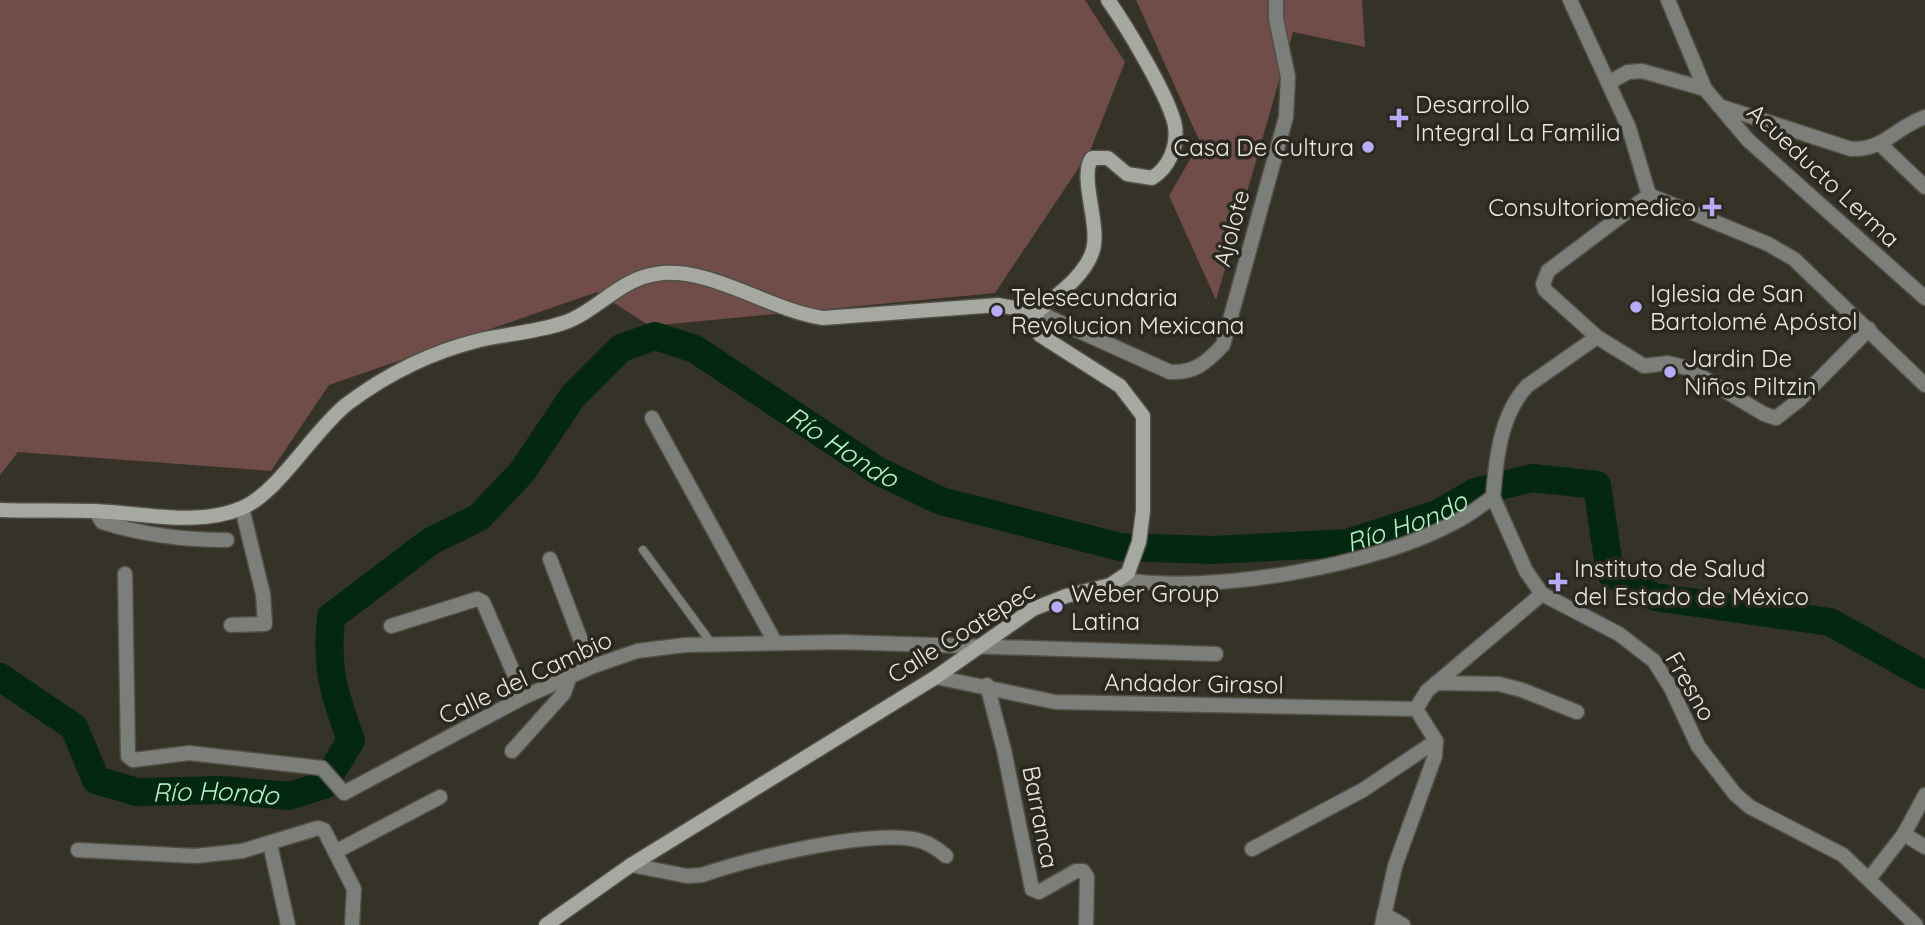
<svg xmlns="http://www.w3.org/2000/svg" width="1925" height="925" viewBox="0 0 1925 925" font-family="Quicksand,sans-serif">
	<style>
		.green { fill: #704d49 }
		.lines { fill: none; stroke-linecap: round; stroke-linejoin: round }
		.river { stroke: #042711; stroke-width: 28 }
		.service-casing { stroke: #524f46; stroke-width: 10 }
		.minor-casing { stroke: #524f46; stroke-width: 17 }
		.secondary-casing { stroke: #524f46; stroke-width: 17 }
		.service { stroke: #7c7e79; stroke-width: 8 }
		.minor { stroke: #7c7e79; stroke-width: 14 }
		.secondary { stroke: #a6a9a1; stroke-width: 14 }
		.poi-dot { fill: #b7abf8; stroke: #2b281f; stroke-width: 2.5 }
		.labels { text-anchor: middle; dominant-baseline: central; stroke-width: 7; stroke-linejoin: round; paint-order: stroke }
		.poi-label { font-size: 24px; fill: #eae8e2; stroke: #2b281f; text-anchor: start }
		.street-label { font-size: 24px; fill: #eae8e2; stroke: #2b281f }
		.water-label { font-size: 26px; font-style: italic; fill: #b5f2c5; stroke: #2b281f }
	</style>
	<rect width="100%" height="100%" fill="#353228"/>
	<g class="green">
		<polygon points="0,0 1085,0 1125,62 1090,151 995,293 650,326 597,292 329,385 271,471 18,452 0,475"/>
		<polygon points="1136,0 1362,0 1365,47 1293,32 1216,300 1169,196 1200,142"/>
	</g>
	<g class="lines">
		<path class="river" id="s1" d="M0,677L74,727L96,780L137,792L223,790L289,796L324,785L351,740C333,691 326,669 331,617L431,541L478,518L522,472L573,396L621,348L655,336L695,349L878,471L941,501L1120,547L1213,550L1347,543L1437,514L1475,492L1532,478L1597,485L1610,573L1655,597L1830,622L1925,675"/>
		<defs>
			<polyline id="service" points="643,550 712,644"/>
			<g id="minor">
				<polyline points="1570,0 1629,128 1649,195"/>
				<polyline points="1668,0 1705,89 1748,140 1925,298"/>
				<polyline points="1608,83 1628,72 1642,71 1705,89"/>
				<path d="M1719,106L1851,149C1885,150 1894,128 1925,117"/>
				<polyline points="1880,144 1925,187"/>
				<polyline points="1649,195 1548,271 1543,284 1545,290 1597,337 1644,366 1668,363 1687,368 1764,414 1776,418 1799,400 1869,329"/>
				<polyline points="1649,195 1768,244 1794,259 1925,385"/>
				<path d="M1037,312L1170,372C1195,373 1206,363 1223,345L1286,117L1288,77L1276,19V0"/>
				<polyline points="652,418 775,642"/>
				<polyline points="1493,497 1526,571 1542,594 1619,634 1654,661 1671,688 1698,746 1735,794 1750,807 1843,855 1916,925"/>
				<path d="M96,511L102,522C143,535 184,540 227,540"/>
				<polyline points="550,559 591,667"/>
				<polyline points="125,574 128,756 133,760 189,753 322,768 344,793 524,697 591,667 637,651 685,645 842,642 1216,654"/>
				<path d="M1123,580C1213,594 1377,566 1457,521C1470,515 1481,505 1493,497C1496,460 1500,415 1527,386L1597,337"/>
				<polyline points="231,625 265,624 263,594 242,508"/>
				<polyline points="391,626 477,599 483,602 524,697"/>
				<polyline points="936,677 1055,702 1416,709 1436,741 1435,756 1395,866 1382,925"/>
				<polyline points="1436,683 1499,684 1522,690 1577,712"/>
				<polyline points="987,685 1004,750 1032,889 1039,892 1076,871 1083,871 1087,877 1086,925"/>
				<polyline points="1416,709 1427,691 1542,594"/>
				<polyline points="512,751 564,693 570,676"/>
				<polyline points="1904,834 1925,847"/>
				<polyline points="270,844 288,925"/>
				<polyline points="1252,849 1363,790 1436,741"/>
				<polyline points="78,850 195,856 242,851 318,828 324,830 354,889 352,925"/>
				<polyline points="335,852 440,797"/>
				<path d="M631,865L687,876L702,875C752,858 862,831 913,839C926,841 937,848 946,856"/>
				<polyline points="1869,879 1904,834 1925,795"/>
				<polyline points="1384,914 1403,925"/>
			</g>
			<g id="secondary">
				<path d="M1037,312C1055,296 1083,278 1092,253C1102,227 1078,177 1092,158H1108L1127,174L1152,178C1169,168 1178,146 1175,126C1170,98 1125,24 1108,0"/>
				<path d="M0,510C32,511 64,510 95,511C143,513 197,527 242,508C279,492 313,431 347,404C387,374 431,352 480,340C507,334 536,332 563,323C596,312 620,279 656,274C708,265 771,311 823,318L998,305L1037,312"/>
				<polyline points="546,925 631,865 936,677 1033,609 1066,596 1110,585 1128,573 1139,542 1143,511 1143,416 1120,386 1040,335 1034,325 1037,312"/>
			</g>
		</defs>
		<use href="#service" class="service-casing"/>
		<use href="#minor" class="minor-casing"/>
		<use href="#secondary" class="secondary-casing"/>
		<use href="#service" class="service"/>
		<use href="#minor" class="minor"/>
		<use href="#secondary" class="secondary"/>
	</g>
	<g class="poi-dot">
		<path d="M1395.5 107.5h7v7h7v7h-7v7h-7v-7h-7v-7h7z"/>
		<circle cx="1368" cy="147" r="7"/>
		<path d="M1708.5 196.5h7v7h7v7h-7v7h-7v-7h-7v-7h7z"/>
		<circle cx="1636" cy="307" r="7"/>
		<circle cx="997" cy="311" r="7"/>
		<circle cx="1670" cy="372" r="7"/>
		<path d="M1554.5 571.5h7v7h7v7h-7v7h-7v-7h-7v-7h7z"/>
		<circle cx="1057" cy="607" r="7"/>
	</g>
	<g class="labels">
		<g class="poi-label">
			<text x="1415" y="104">Desarrollo<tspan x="1415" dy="28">Integral La Familia</tspan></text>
			<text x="1354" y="147" text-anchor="end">Casa De Cultura</text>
			<text x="1696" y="207" text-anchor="end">Consultoriomedico</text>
			<text x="1650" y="293">Iglesia de San<tspan x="1650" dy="28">Bartolomé Apóstol</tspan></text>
			<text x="1011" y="297">Telesecundaria<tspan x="1011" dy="28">Revolucion Mexicana</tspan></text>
			<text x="1684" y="358">Jardin De<tspan x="1684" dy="28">Niños Piltzin</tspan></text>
			<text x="1574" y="568">Instituto de Salud<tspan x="1574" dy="28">del Estado de México</tspan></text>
			<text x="1071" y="593">Weber Group<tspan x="1071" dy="28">Latina</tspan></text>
		</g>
		<g class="street-label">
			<text transform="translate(1824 175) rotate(43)">Acueducto Lerma</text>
			<text transform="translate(1231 228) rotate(-75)">Ajolote</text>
			<text transform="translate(961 632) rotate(-32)">Calle Coatepec</text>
			<text transform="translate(525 677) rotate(-25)">Calle del Cambio</text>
			<text transform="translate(1194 683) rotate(1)">Andador Girasol</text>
			<text transform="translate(1691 686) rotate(60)">Fresno</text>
			<text transform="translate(1041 817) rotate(79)">Barranca</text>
		</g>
		<g class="water-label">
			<text stroke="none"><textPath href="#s1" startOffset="1213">Río Hondo</textPath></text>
			<text stroke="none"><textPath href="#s1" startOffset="1801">Río Hondo</textPath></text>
			<text stroke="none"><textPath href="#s1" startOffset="268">Río Hondo</textPath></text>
		</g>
	</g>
</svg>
